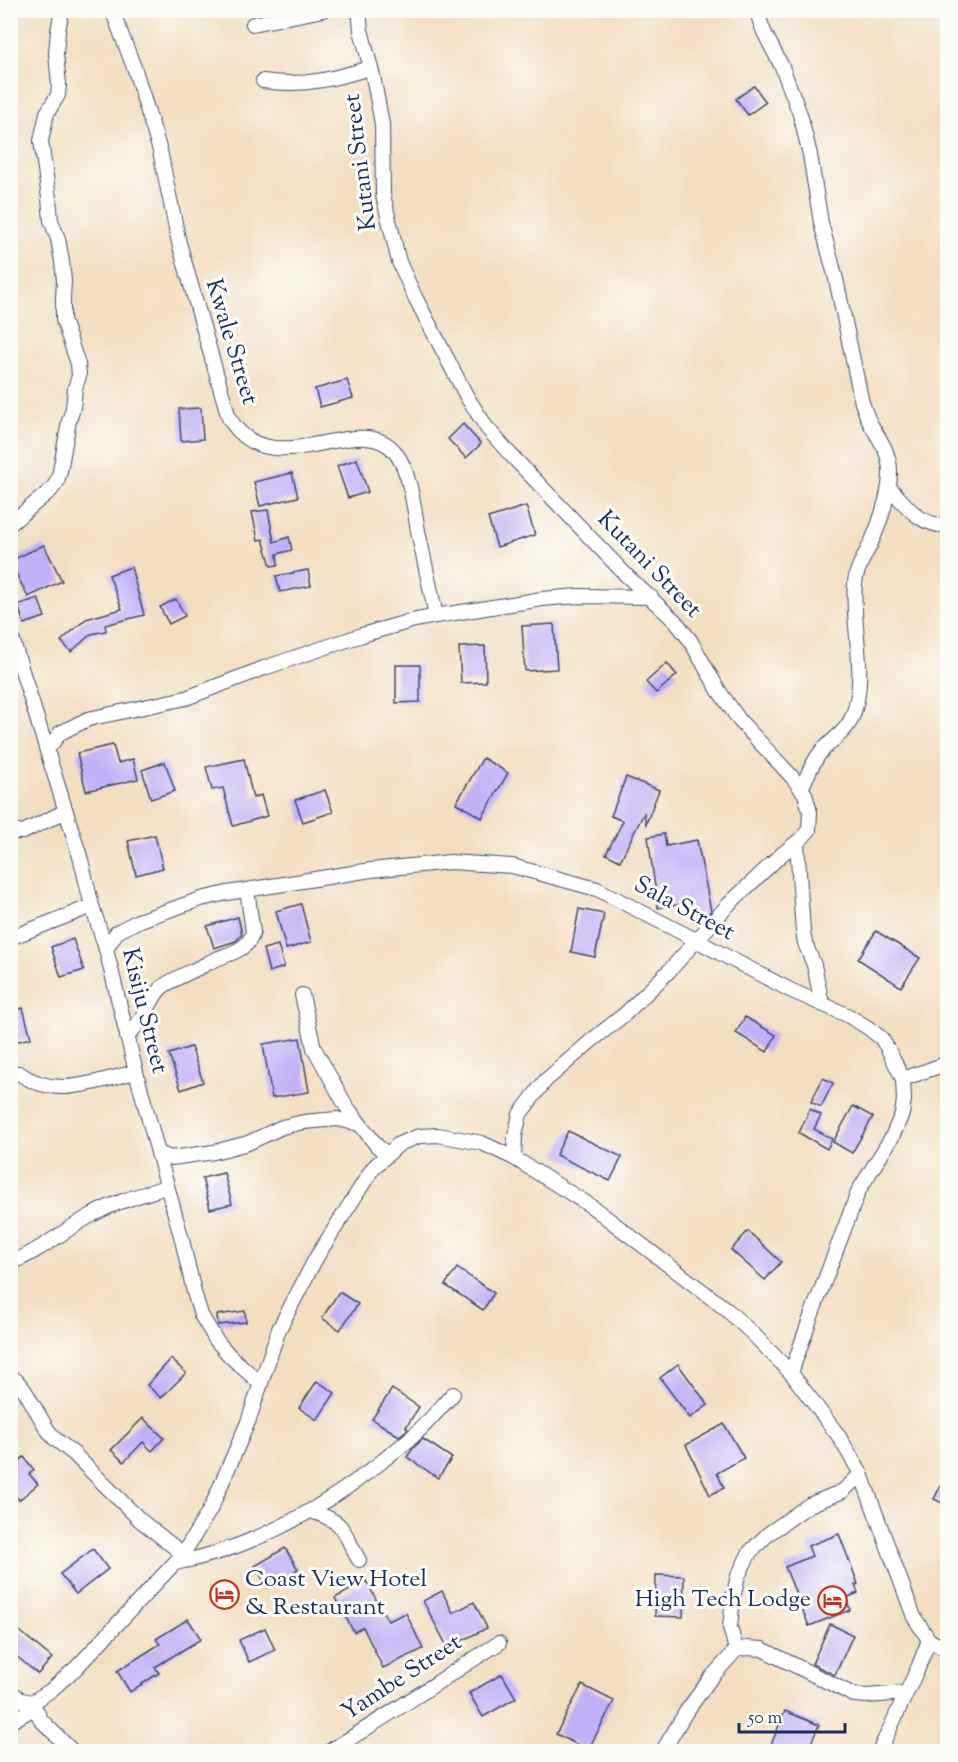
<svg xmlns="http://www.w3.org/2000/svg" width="958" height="1762" viewBox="0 0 958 1762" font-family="'Sorts Mill Goudy',serif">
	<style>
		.building { fill: #c1b1f6 }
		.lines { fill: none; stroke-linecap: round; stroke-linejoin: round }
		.minor-casing { stroke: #3b496d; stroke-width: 16 }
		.minor { stroke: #fff; stroke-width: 14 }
		.labels { text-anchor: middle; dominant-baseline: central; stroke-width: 6; stroke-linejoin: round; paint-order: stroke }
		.street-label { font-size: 24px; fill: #1b2f5e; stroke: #fdfcf7 }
		.poi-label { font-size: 24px; fill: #1b2f5e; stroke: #fdfcf7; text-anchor: start }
	</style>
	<rect width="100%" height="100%" fill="#fdfcf7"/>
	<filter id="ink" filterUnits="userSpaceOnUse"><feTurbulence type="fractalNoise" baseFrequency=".0167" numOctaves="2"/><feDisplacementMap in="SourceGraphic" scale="12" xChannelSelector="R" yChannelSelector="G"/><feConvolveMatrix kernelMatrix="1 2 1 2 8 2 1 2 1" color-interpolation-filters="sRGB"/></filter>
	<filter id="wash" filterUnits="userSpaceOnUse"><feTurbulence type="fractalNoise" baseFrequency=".008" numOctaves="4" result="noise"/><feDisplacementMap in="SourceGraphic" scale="24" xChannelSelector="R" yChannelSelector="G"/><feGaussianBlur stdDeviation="1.35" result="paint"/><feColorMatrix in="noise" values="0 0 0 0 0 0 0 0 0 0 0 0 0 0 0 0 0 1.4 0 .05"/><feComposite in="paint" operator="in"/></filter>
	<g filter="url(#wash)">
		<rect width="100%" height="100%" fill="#f2dec1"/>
		<g id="blocks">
			<g class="building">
				<polygon points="754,86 766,102 748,115 736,99"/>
				<polygon points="347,380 353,398 320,407 315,389"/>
				<polygon points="201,408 203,439 181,441 179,409"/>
				<polygon points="463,424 481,444 466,458 448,439"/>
				<polygon points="357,459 368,492 348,498 337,466"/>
				<polygon points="292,473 298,497 260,506 254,482"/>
				<polygon points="526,506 535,535 497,547 488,518"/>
				<polygon points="268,510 274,542 289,537 292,550 277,554 278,565 271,566 263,539 258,540 252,512"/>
				<polygon points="44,545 62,581 28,597 10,561"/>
				<polygon points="131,567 144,615 105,625 106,631 91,634 71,652 61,641 86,619 122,609 109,575"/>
				<polygon points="308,570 311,586 280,592 276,576"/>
				<polygon points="38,598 45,617 24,624 18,605"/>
				<polygon points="176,599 185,616 169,624 160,607"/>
				<polygon points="554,624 557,669 525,671 522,626"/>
				<polygon points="485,646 486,682 461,683 459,647"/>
				<polygon points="667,663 677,675 656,693 646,682"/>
				<polygon points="396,665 420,665 420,702 396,703"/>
				<polygon points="113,745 118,763 133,759 138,779 86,791 77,753"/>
				<polygon points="483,758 508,773 482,818 456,803"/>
				<polygon points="244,759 253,798 261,795 267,816 233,826 223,788 212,790 206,767"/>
				<polygon points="165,762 175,791 151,799 142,770"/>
				<polygon points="626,777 659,790 646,824 644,813 620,861 606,854 623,821 611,816"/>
				<polygon points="325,790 333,812 303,822 295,800"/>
				<polygon points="664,834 666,846 697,840 711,911 704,918 692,921 689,903 658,908 648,837"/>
				<polygon points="155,835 163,868 136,875 128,841"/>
				<polygon points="301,904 311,942 286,949 276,911"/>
				<polygon points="579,909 604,914 595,957 571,952"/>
				<polygon points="238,917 242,934 236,941 214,948 207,926"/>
				<polygon points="876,931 920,958 901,987 858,959"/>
				<polygon points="73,939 84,970 61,977 51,947"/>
				<polygon points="278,945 284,967 269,972 263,949"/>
				<polygon points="23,1008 31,1038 10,1043 10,1012"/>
				<polygon points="745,1017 776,1035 767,1052 736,1033"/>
				<polygon points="300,1038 309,1092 272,1098 263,1044"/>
				<polygon points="191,1047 203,1082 181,1090 169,1054"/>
				<polygon points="823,1078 833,1083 821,1107 811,1102"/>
				<polygon points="853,1106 873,1117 852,1153 833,1142"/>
				<polygon points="810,1109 821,1115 814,1129 832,1139 827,1149 799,1133"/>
				<polygon points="568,1131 622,1157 610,1181 556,1155"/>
				<polygon points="224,1173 232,1204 210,1209 202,1178"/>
				<polygon points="748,1231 781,1262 765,1280 731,1250"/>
				<polygon points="457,1268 494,1293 483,1310 445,1285"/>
				<polygon points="339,1292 358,1304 340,1330 322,1318"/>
				<polygon points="245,1311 246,1322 218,1325 217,1315"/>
				<polygon points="171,1359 186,1373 161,1398 147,1385"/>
				<polygon points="678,1364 708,1405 690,1418 660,1378"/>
				<polygon points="317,1381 335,1393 317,1420 299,1408"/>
				<polygon points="392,1389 419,1407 406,1427 408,1429 399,1436 372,1419"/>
				<polygon points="143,1418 164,1438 152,1451 143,1442 124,1462 111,1450"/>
				<polygon points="724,1424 744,1458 717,1473 724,1488 710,1495 686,1445"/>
				<polygon points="423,1439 452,1458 438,1478 407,1457 414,1447"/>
				<polygon points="10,1448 21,1460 24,1457 34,1470 29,1474 38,1484 19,1500 10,1490"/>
				<polygon points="948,1471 948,1506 934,1499"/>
				<polygon points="839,1534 858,1584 855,1585 858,1593 846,1598 850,1610 809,1626 785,1567 812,1556 808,1546"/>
				<polygon points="285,1548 298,1569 268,1588 255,1566"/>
				<polygon points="93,1549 108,1569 76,1594 60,1574"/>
				<polygon points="656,1575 684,1576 683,1617 655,1616"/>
				<polygon points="366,1581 388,1621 406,1613 423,1649 383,1668 363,1627 354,1632 335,1598"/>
				<polygon points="442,1591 453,1613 474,1602 487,1628 448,1648 423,1601"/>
				<polygon points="188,1619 201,1639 155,1667 159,1673 130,1692 117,1671 160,1644 156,1639"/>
				<polygon points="10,1623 52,1658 38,1674 10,1651"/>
				<polygon points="830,1624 853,1635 835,1675 812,1664"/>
				<polygon points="265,1628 275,1650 249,1662 239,1640"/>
				<polygon points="502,1674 516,1698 483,1717 469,1693"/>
				<polygon points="582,1685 614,1701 588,1750 556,1734"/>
				<polygon points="785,1711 819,1725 807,1752 768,1752"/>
			</g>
		</g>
	</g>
	<g filter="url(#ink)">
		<use href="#blocks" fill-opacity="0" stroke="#3b496d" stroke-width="1.5"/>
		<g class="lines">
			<defs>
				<g id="minor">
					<path d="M112,10L135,70L160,151L179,243L229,418C271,489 359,407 395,452C410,471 414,507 418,531C424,559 430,588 436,616"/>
					<polyline points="359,10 361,30 373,76 382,124 383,195 399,262 415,297 467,397 487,428 510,454 627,576 676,622 690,640 719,691 740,721 792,777 805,794 810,812 809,830 801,839 781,855 729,904 669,971 625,1014 591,1041 545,1081 520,1114 515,1136 514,1158"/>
					<path d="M756,10L764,32L782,67L800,114L810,155L821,223L836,279L862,403C865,410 867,418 871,425C880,440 889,451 890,470C891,491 879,526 870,545C864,557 856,569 855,583C851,627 868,672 853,715C847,732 831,740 820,753C812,763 807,777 801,789"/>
					<polyline points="253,24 323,10"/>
					<path d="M263,81C304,87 332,79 370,68"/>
					<path d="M889,487C908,507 918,525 948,526"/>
					<polyline points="10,524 51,490 57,482 60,471 69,421 73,408 75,388 79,376 78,364 63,320 63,297 64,281 62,261 58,239 51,220 49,198 41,141 47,113 58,95 59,85 56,53 58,31 62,10"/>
					<polyline points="10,632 81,860 92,906 106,949 136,1072 182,1240 194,1292 201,1315 216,1340 230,1356 261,1384"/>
					<polyline points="47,750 60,733 88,719 186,698 264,668 362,635 411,621 436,616 542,599 578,596 651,597"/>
					<polyline points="10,832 23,832 66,811"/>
					<polyline points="797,843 803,932 805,943 814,965 822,1004"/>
					<polyline points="10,938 92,906"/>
					<polyline points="106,949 117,932 138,921 201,899 227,893 371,870 450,862 512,866 597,889 696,940 731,959 790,990 847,1015 867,1027 881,1038 888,1049 903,1079 904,1100 902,1114 892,1137 859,1190 810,1319 791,1373"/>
					<polyline points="302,995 314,1048 346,1106 377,1146 387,1154"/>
					<path d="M127,1037C133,1030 139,1023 144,1015C150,1006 154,994 162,987C176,977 194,971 208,963C223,954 248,953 253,932L247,890"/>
					<path d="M19,1073C56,1100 95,1081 136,1072"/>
					<polyline points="903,1079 948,1063"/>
					<polyline points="158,1153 171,1158 214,1152 248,1143 282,1127 304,1122 337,1119 359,1124"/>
					<path d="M10,1263C39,1252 64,1230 92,1215C115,1202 141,1195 166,1187"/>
					<polyline points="10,1376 17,1381 25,1391 47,1429 54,1438 74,1454 140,1520 183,1554"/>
					<path d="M311,1511C349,1524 341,1530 359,1560"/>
					<path d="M175,1563C251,1549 320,1510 380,1463C390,1454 402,1446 412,1437C427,1424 440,1408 453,1394"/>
					<polyline points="736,1650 730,1627 733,1598 738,1576 750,1552 768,1534 809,1505 843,1491 861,1474"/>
					<polyline points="10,1691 21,1700 32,1702 50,1691 76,1668 183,1554 211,1508 248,1422 279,1329 316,1258 373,1168 399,1144 419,1136 438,1135 482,1143 514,1158 591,1206 726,1309 753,1334 791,1373 838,1435 861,1474 914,1617 929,1640 948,1651"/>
					<polyline points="32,1702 41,1720 73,1752"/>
					<polyline points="10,1722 34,1708"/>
					<path d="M328,1752C386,1717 442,1679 499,1643"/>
					<polyline points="662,1752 686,1712 710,1679 736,1650 747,1648 762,1649 854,1695 867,1696 905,1693"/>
					<polyline points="879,1752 918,1668 929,1640"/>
				</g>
			</defs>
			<use href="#minor" class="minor-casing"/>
			<use href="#minor" class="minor"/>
		</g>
	</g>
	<defs>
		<symbol id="hotel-ring" viewBox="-11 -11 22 22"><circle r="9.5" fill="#fdfcf7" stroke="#c8321e" stroke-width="1.5"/><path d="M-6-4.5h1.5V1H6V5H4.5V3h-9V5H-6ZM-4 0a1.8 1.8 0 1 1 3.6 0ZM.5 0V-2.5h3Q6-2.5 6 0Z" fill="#c8321e"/></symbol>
	</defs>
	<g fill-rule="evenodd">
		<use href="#hotel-ring" x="208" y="1578" width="33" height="33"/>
		<use href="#hotel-ring" x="816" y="1584" width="33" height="33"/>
	</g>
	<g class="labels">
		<g class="street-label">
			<text transform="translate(361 162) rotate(-97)">Kutani Street</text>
			<text transform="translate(231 342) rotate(73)">Kwale Street</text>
			<text transform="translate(649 565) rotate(46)">Kutani Street</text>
			<text transform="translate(684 909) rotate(28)">Sala Street</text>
			<text transform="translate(144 1011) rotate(76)">Kisiju Street</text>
			<text transform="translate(402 1678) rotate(-33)">Yambe Street</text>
		</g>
		<g class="poi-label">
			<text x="245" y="1580">Coast View Hotel<tspan x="245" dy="28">&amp; Restaurant</tspan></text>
			<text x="811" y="1600" text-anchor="end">High Tech Lodge</text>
		</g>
	</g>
	<rect width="958" height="1762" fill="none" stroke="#fdfcf7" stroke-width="36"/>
	<path d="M739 1723v9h106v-9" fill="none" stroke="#1b2f5e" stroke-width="3"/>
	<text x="748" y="1723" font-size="18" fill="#1b2f5e" stroke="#fdfcf7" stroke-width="4.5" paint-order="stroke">50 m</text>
</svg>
